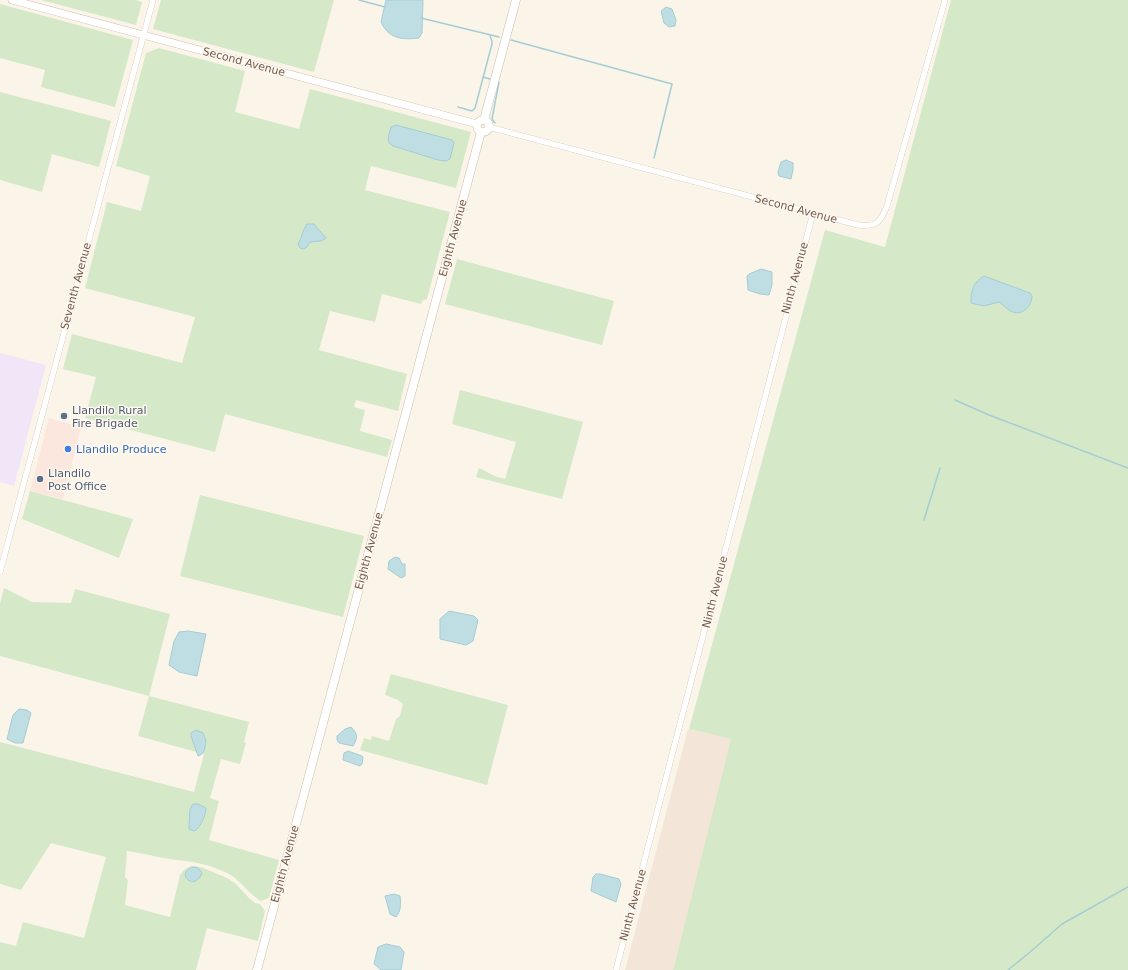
<svg xmlns="http://www.w3.org/2000/svg" width="1128" height="970" viewBox="0 0 1128 970" font-family="'DejaVu Sans',sans-serif">
	<style>
		.residential { fill: #f3e6d8 }
		.commercial { fill: #fbe7de }
		.education { fill: #f1e5f8 }
		.green { fill: #d5e9c8 }
		.water { fill: #bedee4; stroke: #a5cdd5 }
		.lines { fill: none; stroke-linecap: round; stroke-linejoin: round }
		.stream { stroke: #a5cdd5; stroke-width: 1.5 }
		.minor-casing { stroke: #cdbdaf; stroke-width: 6 }
		.tertiary-casing { stroke: #cdbdaf; stroke-width: 8 }
		.secondary-casing { stroke: #cfbdad; stroke-width: 9 }
		.minor { stroke: #fff; stroke-width: 5.5 }
		.tertiary { stroke: #fff; stroke-width: 7 }
		.secondary { stroke: #fff; stroke-width: 8 }
		.service-dot { fill: #5c6f8a; stroke: #fef8ef; stroke-width: 1.5 }
		.shop-dot { fill: #3f7fe0; stroke: #fef8ef; stroke-width: 1.5 }
		.labels { text-anchor: middle; dominant-baseline: central; stroke-width: 3; stroke-linejoin: round; paint-order: stroke }
		.street-label { font-size: 11px; fill: #745c4e; stroke: #fef8ef }
		.service-label { font-size: 11px; fill: #4e5e75; stroke: #fef8ef; text-anchor: start }
		.shop-label { font-size: 11px; fill: #366cbe; stroke: #fef8ef; text-anchor: start }
	</style>
	<rect width="100%" height="100%" fill="#fbf4e9"/>
	<polygon class="residential" points="688,729 732,739 673,970 625,970"/>
	<polygon class="commercial" points="49,418 81,427 63,499 30,491"/>
	<polygon class="education" points="0,353 46,365 14,486 0,482"/>
	<g class="green">
		<polygon points="41,0 136,0 142,2 136,25"/>
		<polygon points="161,0 334,0 314,72 153,29"/>
		<polygon points="951,0 1128,0 1128,970 673,970 731,739 689,729 825,230 885,247"/>
		<polygon points="0,4 133,40 115,107 41,87 45,70 0,58"/>
		<polygon points="159,48 245,71 235,112 299,129 310,89 471,132 456,188 371,166 365,190 450,212 427,299 422,301 421,304 382,294 375,322 330,311 319,350 407,374 398,411 356,400 354,407 365,410 360,431 392,440 387,457 225,414 215,452 85,418 96,377 63,369 72,334 182,363 195,317 85,288 107,202 141,211 150,176 116,166 146,53"/>
		<polygon points="0,92 111,121 99,167 52,154 42,192 0,180"/>
		<polygon points="457,259 614,301 602,345 445,304"/>
		<polygon points="460,390 583,422 562,499 476,477 479,468 497,477 505,479 516,442 452,424"/>
		<polygon points="30,491 133,519 119,558 22,519"/>
		<polygon points="200,495 364,536 343,617 180,576"/>
		<path d="M4,588L32,602L71,603L75,589L170,614L149,696L249,722L244,742L246,743L240,764L221,759L210,798L219,801L209,840L279,860L269,898L261,901C248,894 241,880 227,873C207,863 192,862 170,859C156,857 142,853 127,851L125,877L128,880L125,905L170,917L180,875L185,869L191,866L201,867L227,878L235,883L249,898L255,903L260,904L265,911L258,941L207,928L196,970H0V942L16,946L23,922L84,938L106,857L51,843L21,890L0,884V742L194,792L204,754L138,736L149,696L0,656V604Z"/>
		<polygon points="391,674 508,705 487,785 360,750 364,738 371,740 372,736 389,741 396,719 400,716 403,704 398,700 385,695"/>
	</g>
	<g class="water">
		<path d="M386,0H423L422,33L419,38C402,40 389,39 381,22Z"/>
		<polygon points="666,7 672,9 676,20 675,26 669,27 664,23 661,11"/>
		<path d="M396,125L452,140L454,143L450,159L446,161L438,160L393,146C385,142 389,135 391,127Z"/>
		<polygon points="786,160 793,163 793,170 791,179 779,176 778,172 781,162"/>
		<path d="M307,224H314L326,238L321,241L310,242L307,247L304,249L300,248L298,244C302,237 303,229 307,224Z"/>
		<polygon points="761,269 772,272 772,285 769,295 760,294 748,290 747,276 749,274"/>
		<path d="M984,276L1030,293L1032,296C1032,307 1020,318 1009,310C1005,308 1003,304 999,302L984,306L971,303C970,292 974,281 984,276Z"/>
		<polygon points="395,557 399,558 402,564 405,564 405,576 401,578 388,569 389,561"/>
		<polygon points="449,611 474,616 478,620 473,641 466,645 440,639 440,619"/>
		<polygon points="188,631 206,634 197,676 179,672 169,665 174,641 179,632"/>
		<polygon points="19,709 27,710 31,713 23,743 15,743 7,739 13,715"/>
		<path d="M351,727C358,734 358,738 353,746L339,743L337,740V736L345,729Z"/>
		<path d="M196,730L203,733L206,741C205,747 205,754 198,756L191,736V733Z"/>
		<polygon points="348,751 362,756 363,757 362,764 360,766 343,760 344,753"/>
		<path d="M193,804H198L206,808C206,815 201,826 195,831L189,829V826L190,809Z"/>
		<path d="M193,867L198,868L202,873C195,892 174,874 193,867Z"/>
		<polygon points="596,874 600,874 619,879 621,884 616,902 591,891 593,877"/>
		<path d="M394,894L400,896C401,904 401,911 396,917L390,914L385,896Z"/>
		<polygon points="386,944 400,947 404,952 401,970 381,970 374,964 378,947"/>
	</g>
	<g class="lines">
		<g class="stream">
			<polyline points="359,0 385,7"/>
			<polyline points="421,18 499,37"/>
			<polyline points="511,40 672,84 654,158"/>
			<polyline points="483,77 490,79"/>
			<polyline points="458,107 472,111 475,108 492,44 492,41 490,36"/>
			<polyline points="495,123 492,119 499,82"/>
			<polyline points="955,400 989,415 1128,468"/>
			<polyline points="924,520 940,468"/>
			<polyline points="1008,970 1029,953 1062,924 1128,887"/>
		</g>
		<defs>
			<g id="minor">
				<path d="M489,127L858,225C877,227 880,223 887,206L945,0"/>
				<polyline points="0,572 153,0"/>
				<polyline points="616,970 813,213"/>
			</g>
			<polyline id="tertiary" points="12,0 477,124"/>
			<g id="secondary">
				<circle cx="483" cy="126" r="6"/>
				<polyline points="484,120 516,0"/>
				<polyline points="257,970 481,132"/>
			</g>
		</defs>
		<use href="#minor" class="minor-casing"/>
		<use href="#tertiary" class="tertiary-casing"/>
		<use href="#secondary" class="secondary-casing"/>
		<use href="#minor" class="minor"/>
		<use href="#tertiary" class="tertiary"/>
		<use href="#secondary" class="secondary"/>
	</g>
	<g class="service-dot">
		<circle cx="64" cy="416" r="4"/>
		<circle cx="40" cy="479" r="4"/>
	</g>
	<circle class="shop-dot" cx="68" cy="449" r="4"/>
	<g class="labels">
		<g class="street-label">
			<text transform="translate(244 62) rotate(15)">Second Avenue</text>
			<text transform="translate(796 209) rotate(15)">Second Avenue</text>
			<text transform="translate(453 238) rotate(-75)">Eighth Avenue</text>
			<text transform="translate(795 278) rotate(-75)">Ninth Avenue</text>
			<text transform="translate(76 286) rotate(-75)">Seventh Avenue</text>
			<text transform="translate(369 551) rotate(-75)">Eighth Avenue</text>
			<text transform="translate(715 592) rotate(-76)">Ninth Avenue</text>
			<text transform="translate(285 864) rotate(-75)">Eighth Avenue</text>
			<text transform="translate(633 905) rotate(-75)">Ninth Avenue</text>
		</g>
		<g class="service-label">
			<text x="72" y="410">Llandilo Rural<tspan x="72" dy="13">Fire Brigade</tspan></text>
			<text x="48" y="473">Llandilo<tspan x="48" dy="13">Post Office</tspan></text>
		</g>
		<g class="shop-label">
			<text x="76" y="449">Llandilo Produce</text>
		</g>
	</g>
</svg>
